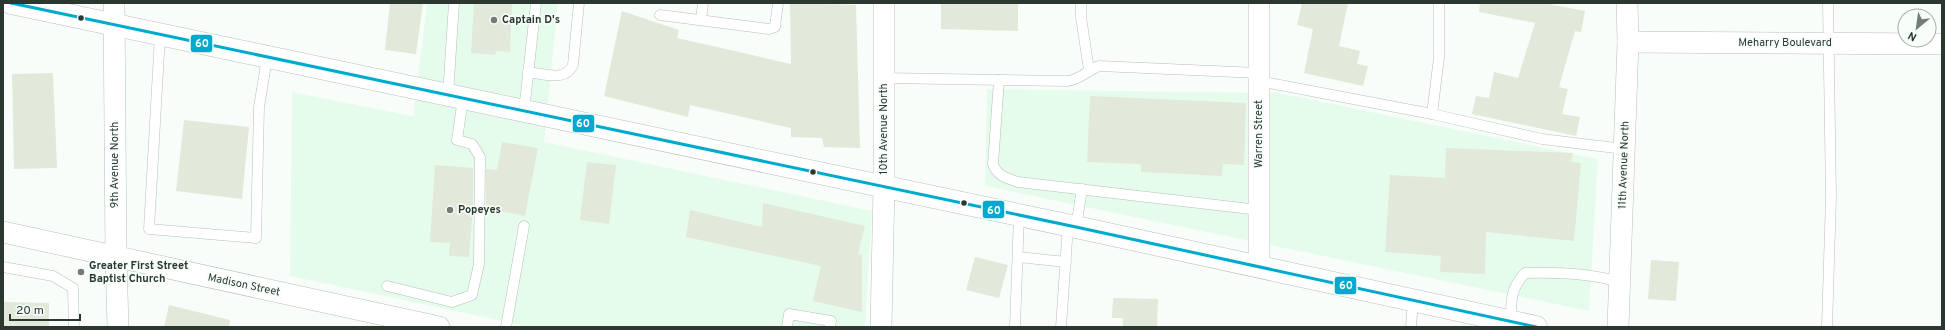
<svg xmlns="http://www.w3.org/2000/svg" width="1945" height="330" viewBox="0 0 1945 330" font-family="Overpass,sans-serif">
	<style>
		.built { fill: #e5fcec }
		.building { fill: #e2e8da }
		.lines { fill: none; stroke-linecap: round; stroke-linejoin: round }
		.lane-casing { stroke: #b7bfba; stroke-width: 11 }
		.street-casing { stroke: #b7bfba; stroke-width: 22 }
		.secondary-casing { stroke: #b7bfba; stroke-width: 23 }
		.lane { stroke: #fefffe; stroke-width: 10 }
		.street { stroke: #fefffe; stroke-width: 21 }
		.secondary { stroke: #fefffe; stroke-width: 22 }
		.bus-1-casing { stroke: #f7fef9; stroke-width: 6 }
		.bus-1 { stroke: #00a9ce; stroke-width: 3 }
		.bus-dot { fill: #2c382f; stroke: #f7fef9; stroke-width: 1.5 }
		.poi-dot { fill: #737d76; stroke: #f7fef9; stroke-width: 1.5 }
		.labels { text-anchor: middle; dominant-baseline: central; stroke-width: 3.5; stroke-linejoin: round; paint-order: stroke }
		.poi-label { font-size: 11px; font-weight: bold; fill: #2c382f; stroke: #f7fef9; text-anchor: start }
		.street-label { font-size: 11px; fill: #2c382f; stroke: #f7fef9 }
		.line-badge { stroke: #f7fef9; stroke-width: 1.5 }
		.badge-label { font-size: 11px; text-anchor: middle; font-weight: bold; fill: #fff }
	</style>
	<rect width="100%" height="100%" fill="#f8fdfa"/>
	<g class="built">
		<polygon points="427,3 558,3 544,142 872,211 865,327 531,327 290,276 292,92 413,116"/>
		<polygon points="987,89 1279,93 1598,159 1589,311 985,186"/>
	</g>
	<g class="building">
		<polygon points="390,3 423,3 416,54 385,50"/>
		<polygon points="474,3 512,3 510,52 496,51 495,55 471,53"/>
		<polygon points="790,3 856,5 860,148 824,147 822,138 791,137 791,128 690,105 688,117 604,96 622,11 679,30 677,38 791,64"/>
		<polygon points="941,3 1018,3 1018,31 941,29"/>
		<polygon points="1302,3 1348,3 1339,46 1360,51 1357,64 1368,66 1363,86 1304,73 1313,29 1297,25"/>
		<polygon points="1480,3 1544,3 1585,11 1581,32 1575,31 1559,87 1568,89 1562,114 1580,117 1576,136 1472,114 1476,96 1489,98 1494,72 1518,78 1535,23 1479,12"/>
		<polygon points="53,73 57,168 14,169 12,74"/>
		<polygon points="1090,96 1246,103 1244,165 1223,164 1222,176 1141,172 1141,164 1087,162"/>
		<polygon points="184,120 249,127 242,199 176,191"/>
		<polygon points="502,142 538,148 525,216 486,208 486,169 497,170"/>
		<polygon points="1446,148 1573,153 1571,162 1581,163 1574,241 1486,232 1485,274 1440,272 1441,256 1385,252 1390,175 1445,178"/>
		<polygon points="587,162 616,165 609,224 580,220"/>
		<polygon points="435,165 473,168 473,206 469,257 449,256 450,243 430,242"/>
		<polygon points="763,203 865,226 858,254 862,255 862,312 813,301 821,266 686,237 690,210 762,227"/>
		<polygon points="975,257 1008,265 999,298 966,290"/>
		<polygon points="1651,260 1679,262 1676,301 1648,299"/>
		<polygon points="1113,298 1158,299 1157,327 1123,327 1123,318 1112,318"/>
		<polygon points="3,302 49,303 49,327 3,327"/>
		<polygon points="169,305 230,320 229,327 164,327"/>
	</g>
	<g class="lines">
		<defs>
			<g id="lane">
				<polyline points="1081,3 1081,17 1089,70"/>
				<polyline points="660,15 769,29 775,27 778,3"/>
				<polyline points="701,20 703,3"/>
				<polyline points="160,35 149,229 256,238 259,107 267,58"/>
				<path d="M528,72C544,74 565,82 573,65L579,3"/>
				<path d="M884,78L1067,81C1080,80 1088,70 1099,66L1259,73"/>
				<path d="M999,80L993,164C997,176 1007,178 1018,182L1259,210"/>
				<polyline points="1259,81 1432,114 1542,139 1624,149"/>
				<polyline points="448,95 454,3"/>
				<polyline points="524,111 536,3"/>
				<polyline points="1432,114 1439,57 1439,3"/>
				<polyline points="1076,227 1082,189"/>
				<polyline points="1018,257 1066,262"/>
				<polyline points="3,267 53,276 73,288 74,327"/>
				<polyline points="387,286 452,302 472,295 479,264 480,157 472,144 457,140 463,98"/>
				<path d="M1511,323C1511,302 1510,289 1525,273C1557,272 1589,273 1620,282"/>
				<polyline points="506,327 524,226"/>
				<polyline points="787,327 789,314 831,321 830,327"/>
				<polyline points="1015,327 1019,215"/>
				<polyline points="1061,327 1068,225"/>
				<polyline points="1411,327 1413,300"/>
				<polyline points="1827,327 1831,197 1828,3"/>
			</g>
			<g id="street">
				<polyline points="114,3 116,257 118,327"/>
				<polyline points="1628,42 1942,44"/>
				<polyline points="3,232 439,327"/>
				<polyline points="1259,266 1259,3"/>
				<polyline points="881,327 884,186 884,3"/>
				<polyline points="1618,327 1628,42 1627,3"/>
			</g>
			<polyline id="secondary" points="11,3 1076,227 1536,327"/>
		</defs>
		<use href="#lane" class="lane-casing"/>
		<use href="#street" class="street-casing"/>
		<use href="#secondary" class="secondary-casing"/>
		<use href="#lane" class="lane"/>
		<use href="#street" class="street"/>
		<use href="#secondary" class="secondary"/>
		<defs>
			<polyline id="bus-1" points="11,3 1076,227 1536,327"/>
		</defs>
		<use href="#bus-1" class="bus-1-casing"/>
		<use href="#bus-1" class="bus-1"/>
	</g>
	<g class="bus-dot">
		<circle cx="81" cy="18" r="3.5"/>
		<circle cx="813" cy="172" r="3.5"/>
		<circle cx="964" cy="203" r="3.5"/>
	</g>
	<g class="poi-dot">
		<circle cx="494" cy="20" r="4"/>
		<circle cx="450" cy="210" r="4"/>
		<circle cx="81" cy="272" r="4"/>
	</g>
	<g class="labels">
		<g class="poi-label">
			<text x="502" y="20">Captain D's</text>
			<text x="458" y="210">Popeyes</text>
			<text x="89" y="266">Greater First Street<tspan x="89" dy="13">Baptist Church</tspan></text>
		</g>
		<g class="street-label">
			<text x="1785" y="43">Meharry Boulevard</text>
			<text transform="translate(884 129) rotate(-90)">10th Avenue North</text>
			<text transform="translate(1259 134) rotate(-90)">Warren Street</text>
			<text transform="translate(115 165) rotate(-90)">9th Avenue North</text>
			<text transform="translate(1624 165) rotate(-88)">11th Avenue North</text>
			<text transform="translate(244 285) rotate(12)">Madison Street</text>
		</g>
	</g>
	<g class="line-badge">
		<rect x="190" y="34" width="23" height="19" rx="4" fill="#00a9ce"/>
		<rect x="572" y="114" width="23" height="19" rx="4" fill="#00a9ce"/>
		<rect x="982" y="200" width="23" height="19" rx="4" fill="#00a9ce"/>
		<rect x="1334" y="276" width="23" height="19" rx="4" fill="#00a9ce"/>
	</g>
	<g class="badge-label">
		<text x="202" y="47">60</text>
		<text x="583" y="127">60</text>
		<text x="994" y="214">60</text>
		<text x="1346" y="289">60</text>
	</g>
	<rect width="1945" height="330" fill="none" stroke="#2c382f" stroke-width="8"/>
	<g transform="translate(1917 28) rotate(209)"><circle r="19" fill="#f7fef9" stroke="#a6afa8"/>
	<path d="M0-3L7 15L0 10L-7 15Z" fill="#737d76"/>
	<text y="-6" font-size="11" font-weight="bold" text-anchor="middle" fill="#2c382f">N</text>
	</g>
	<path d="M10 314v6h70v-6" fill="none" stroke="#2c382f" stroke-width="2"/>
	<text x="16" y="314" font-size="12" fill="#2c382f" stroke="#f7fef9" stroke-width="3" paint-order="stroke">20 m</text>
</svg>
